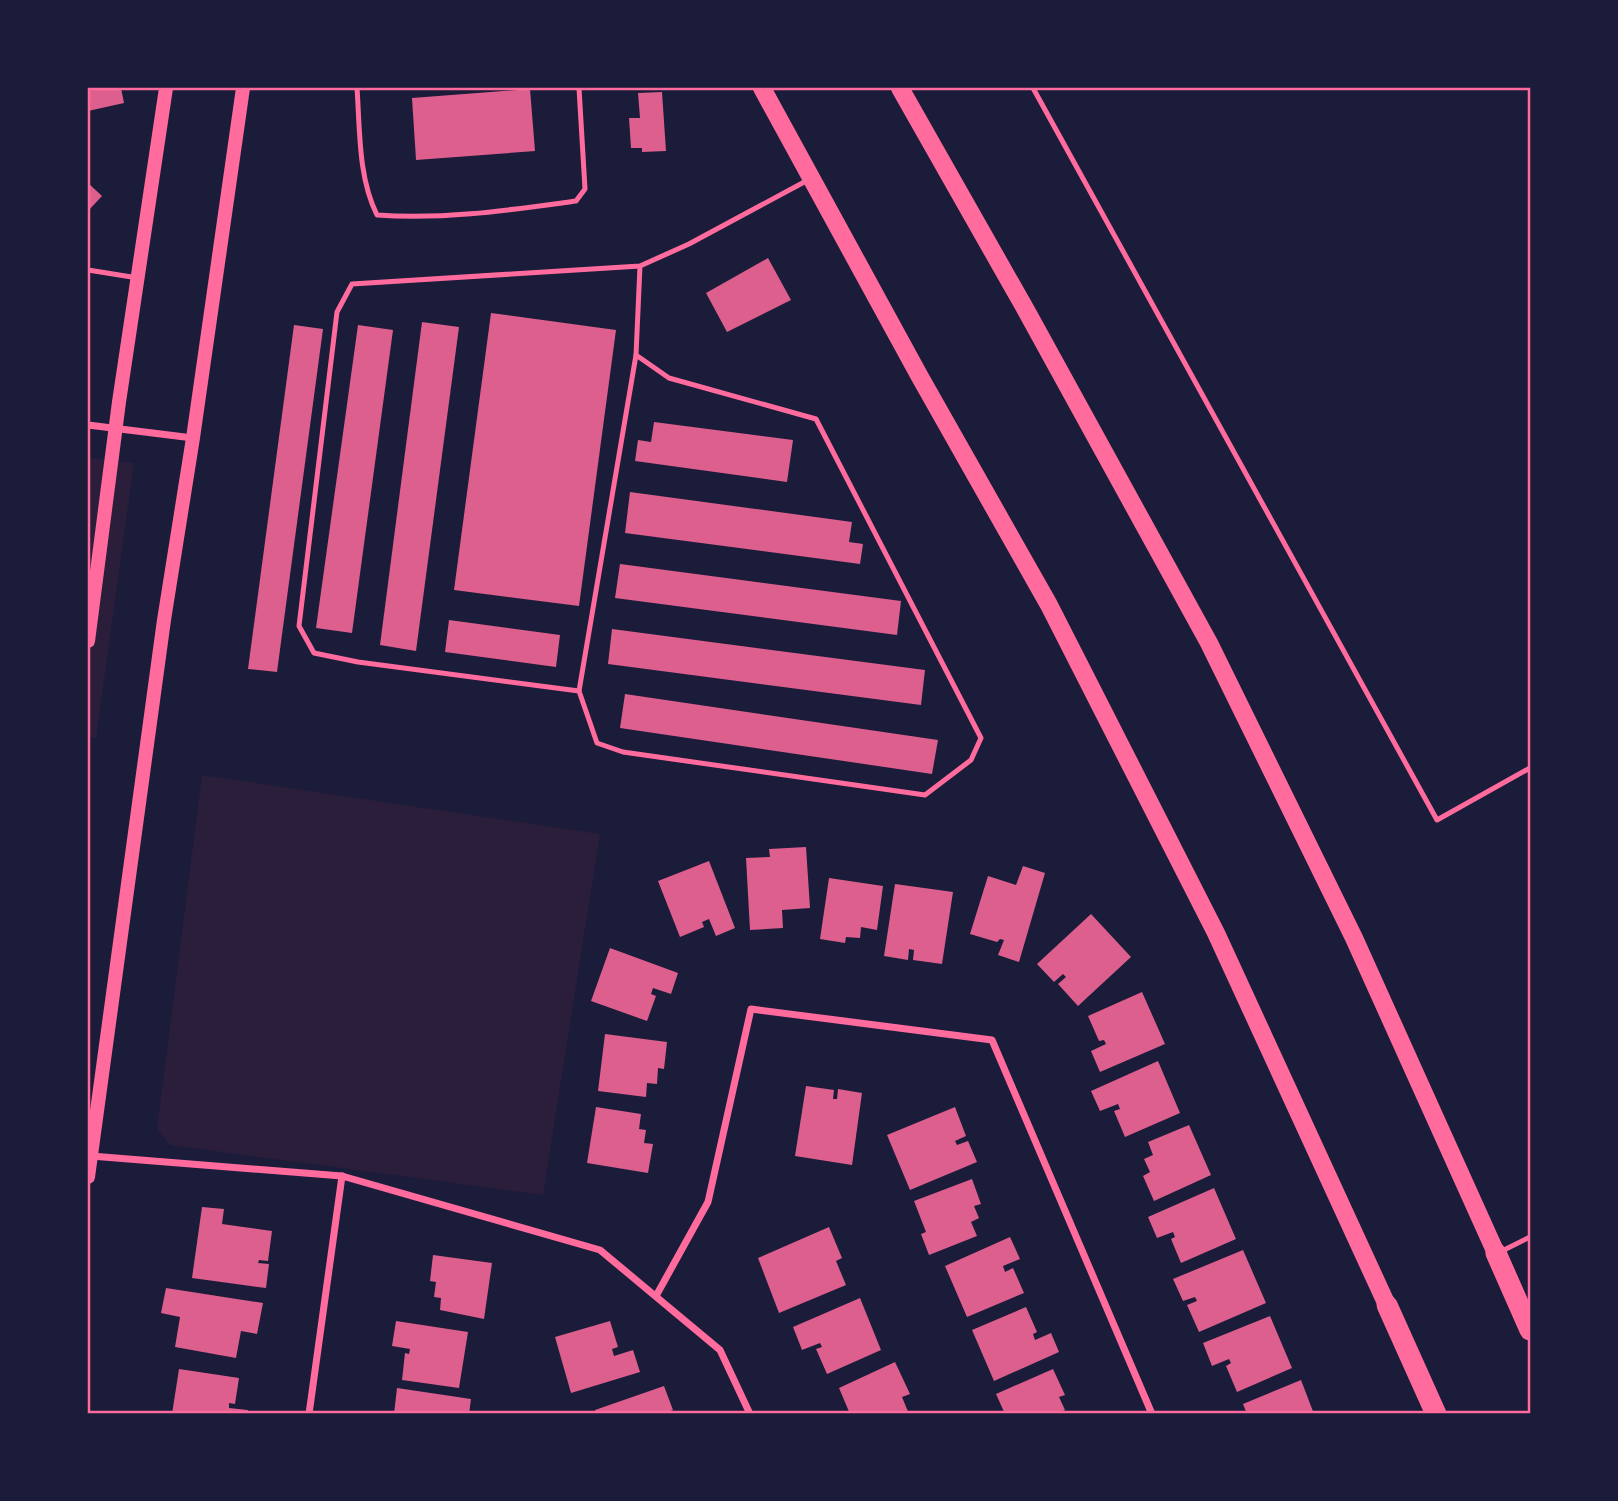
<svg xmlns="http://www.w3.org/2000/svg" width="1618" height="1501" viewBox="0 0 1618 1501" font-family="'DejaVu Sans',sans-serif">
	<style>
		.green { fill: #2a1e3b }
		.building { fill: #dd5f8e }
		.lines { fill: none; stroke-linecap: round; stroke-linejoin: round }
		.service { stroke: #ff6b9d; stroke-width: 5 }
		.minor { stroke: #ff6b9d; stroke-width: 7 }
		.secondary { stroke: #ff6b9d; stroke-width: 14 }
		.primary { stroke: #ff6b9d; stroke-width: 18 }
		.motorway { stroke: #ff6b9d; stroke-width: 21 }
		.neatline { fill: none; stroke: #ff6b9d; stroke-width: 2.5 }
	</style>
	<rect width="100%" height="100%" fill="#1b1b3a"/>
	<g class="green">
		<polygon points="88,457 134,463 96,738 88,737"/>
		<polygon points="202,775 600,834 543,1195 170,1145 157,1129"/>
	</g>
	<g class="building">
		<polygon points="88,88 121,88 124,103 88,111"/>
		<polygon points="530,89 535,151 416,160 412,98"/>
		<polygon points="662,92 666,151 642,152 642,148 631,148 629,118 640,118 638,93"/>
		<polygon points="88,183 102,196 88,211"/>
		<polygon points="768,258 791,300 727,332 706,293"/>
		<polygon points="491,313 616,330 579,606 454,590"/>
		<polygon points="422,322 459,327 416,651 380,645"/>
		<polygon points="294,325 323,329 277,672 248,669"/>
		<polygon points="358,325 393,330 352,633 316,628"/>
		<polygon points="654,422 793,440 787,482 635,461 638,440 651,442"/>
		<polygon points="630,492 852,522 849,542 863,544 860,564 625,533"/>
		<polygon points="620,564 901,601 897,635 615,598"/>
		<polygon points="449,620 560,635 556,667 445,652"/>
		<polygon points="612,629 925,670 921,705 608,664"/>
		<polygon points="625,694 938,740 932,774 620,728"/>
		<polygon points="806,847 810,908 782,910 783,928 750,930 746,858 770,857 769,849"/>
		<polygon points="709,861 735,928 716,936 709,919 702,922 704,927 680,937 658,881"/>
		<polygon points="1023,866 1045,873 1019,962 998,955 1004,940 1000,939 997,942 970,934 988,876 1016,885"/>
		<polygon points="829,878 883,886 877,930 861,927 860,938 846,937 845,943 820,939"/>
		<polygon points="895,884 953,892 942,964 913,960 914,950 909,949 908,960 884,956"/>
		<polygon points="1091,914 1131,957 1078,1006 1058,984 1066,977 1063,974 1054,982 1037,964"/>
		<polygon points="610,948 678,973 671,994 653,988 651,994 656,996 647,1021 591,1001"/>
		<polygon points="1142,992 1165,1044 1100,1072 1091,1051 1106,1044 1104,1040 1099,1041 1088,1016"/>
		<polygon points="605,1034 667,1042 664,1069 658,1068 657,1084 647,1083 646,1097 598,1091"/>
		<polygon points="1158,1061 1180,1113 1125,1137 1114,1111 1120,1109 1118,1104 1100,1111 1091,1091"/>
		<polygon points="806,1086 834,1090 833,1099 837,1099 838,1089 862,1093 852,1165 795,1156"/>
		<polygon points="596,1107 641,1114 639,1129 646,1130 644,1143 653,1144 648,1173 587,1163"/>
		<polygon points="955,1107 966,1136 955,1141 957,1145 968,1141 977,1162 910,1190 887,1135"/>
		<polygon points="1189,1125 1211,1175 1154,1201 1143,1176 1150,1172 1144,1159 1153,1155 1148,1142"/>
		<polygon points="972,1179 981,1204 974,1206 979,1218 971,1222 977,1236 929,1255 921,1234 926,1232 914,1201"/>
		<polygon points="1214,1188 1236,1239 1181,1263 1171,1239 1175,1237 1173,1232 1157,1238 1148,1217"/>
		<polygon points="202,1207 224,1209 222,1224 272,1231 268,1261 259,1260 258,1263 269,1264 266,1288 192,1278"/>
		<polygon points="829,1227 842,1258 836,1261 846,1285 779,1313 758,1258"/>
		<polygon points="1010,1237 1020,1259 1003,1266 1005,1272 1013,1268 1024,1293 967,1317 945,1266"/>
		<polygon points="1243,1250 1266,1303 1199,1332 1187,1305 1197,1301 1195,1297 1183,1301 1173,1279"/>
		<polygon points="433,1255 492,1263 484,1319 440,1310 441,1298 434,1297 436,1282 430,1281"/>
		<polygon points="166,1288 263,1303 257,1334 241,1331 236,1358 175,1347 180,1317 161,1313"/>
		<polygon points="860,1298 881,1350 827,1374 816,1349 822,1347 820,1343 802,1350 793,1327"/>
		<polygon points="1026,1307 1037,1332 1033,1334 1035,1340 1051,1333 1059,1352 994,1381 972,1330"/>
		<polygon points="1270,1316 1292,1368 1237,1392 1226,1366 1231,1363 1229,1359 1212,1366 1203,1343"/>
		<polygon points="396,1321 468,1332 459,1388 402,1380 405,1353 409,1354 410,1349 392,1346"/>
		<polygon points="610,1321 618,1347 612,1349 614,1356 633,1350 640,1372 571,1393 555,1337"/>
		<polygon points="895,1362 910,1394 902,1397 909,1414 850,1414 839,1388"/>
		<polygon points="179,1369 239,1378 235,1404 229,1403 229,1408 248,1410 247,1414 172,1414"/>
		<polygon points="1053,1369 1065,1395 1059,1397 1065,1410 1057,1414 1005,1414 996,1394"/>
		<polygon points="1301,1380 1314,1414 1247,1414 1243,1404"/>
		<polygon points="664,1386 673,1410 663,1414 596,1414 595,1410"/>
		<polygon points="397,1388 471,1399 469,1414 394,1414"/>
	</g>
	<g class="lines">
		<g class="service">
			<path d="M357,88C360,129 358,177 377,215C444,220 510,210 576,201L585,189L579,88"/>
			<polyline points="1033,88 1437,820 1530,768"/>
			<polyline points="640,266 636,355 669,378 816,419 981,738 971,760 925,795 623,752 597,743 579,691 358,662 314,653 299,626 337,312 352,284 640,266 689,244 808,180"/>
			<polyline points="88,270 138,278"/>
			<polyline points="579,691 636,355"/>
			<polyline points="1502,1251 1530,1237"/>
		</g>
		<g class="minor">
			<polyline points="88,425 193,438"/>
			<polyline points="91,1156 342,1176 600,1250 720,1350 750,1414"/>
			<polyline points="656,1296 708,1202 751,1009 992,1040 1152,1414"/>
			<polyline points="309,1414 342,1176"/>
		</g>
		<g class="secondary">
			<polyline points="88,641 119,402 166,88"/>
			<polyline points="88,1177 164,620 193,438 243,88"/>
		</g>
		<g class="primary">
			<polyline points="762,88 920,377 1049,605 1216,933 1387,1305"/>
			<polyline points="900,88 1027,312 1209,643 1354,938 1496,1253"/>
		</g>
		<g class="motorway">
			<polyline points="1496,1253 1530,1330"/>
			<polyline points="1387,1305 1436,1414"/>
		</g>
	</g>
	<rect width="1618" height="1501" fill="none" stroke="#1b1b3a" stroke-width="178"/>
	<rect x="89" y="89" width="1440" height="1323" class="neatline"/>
</svg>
